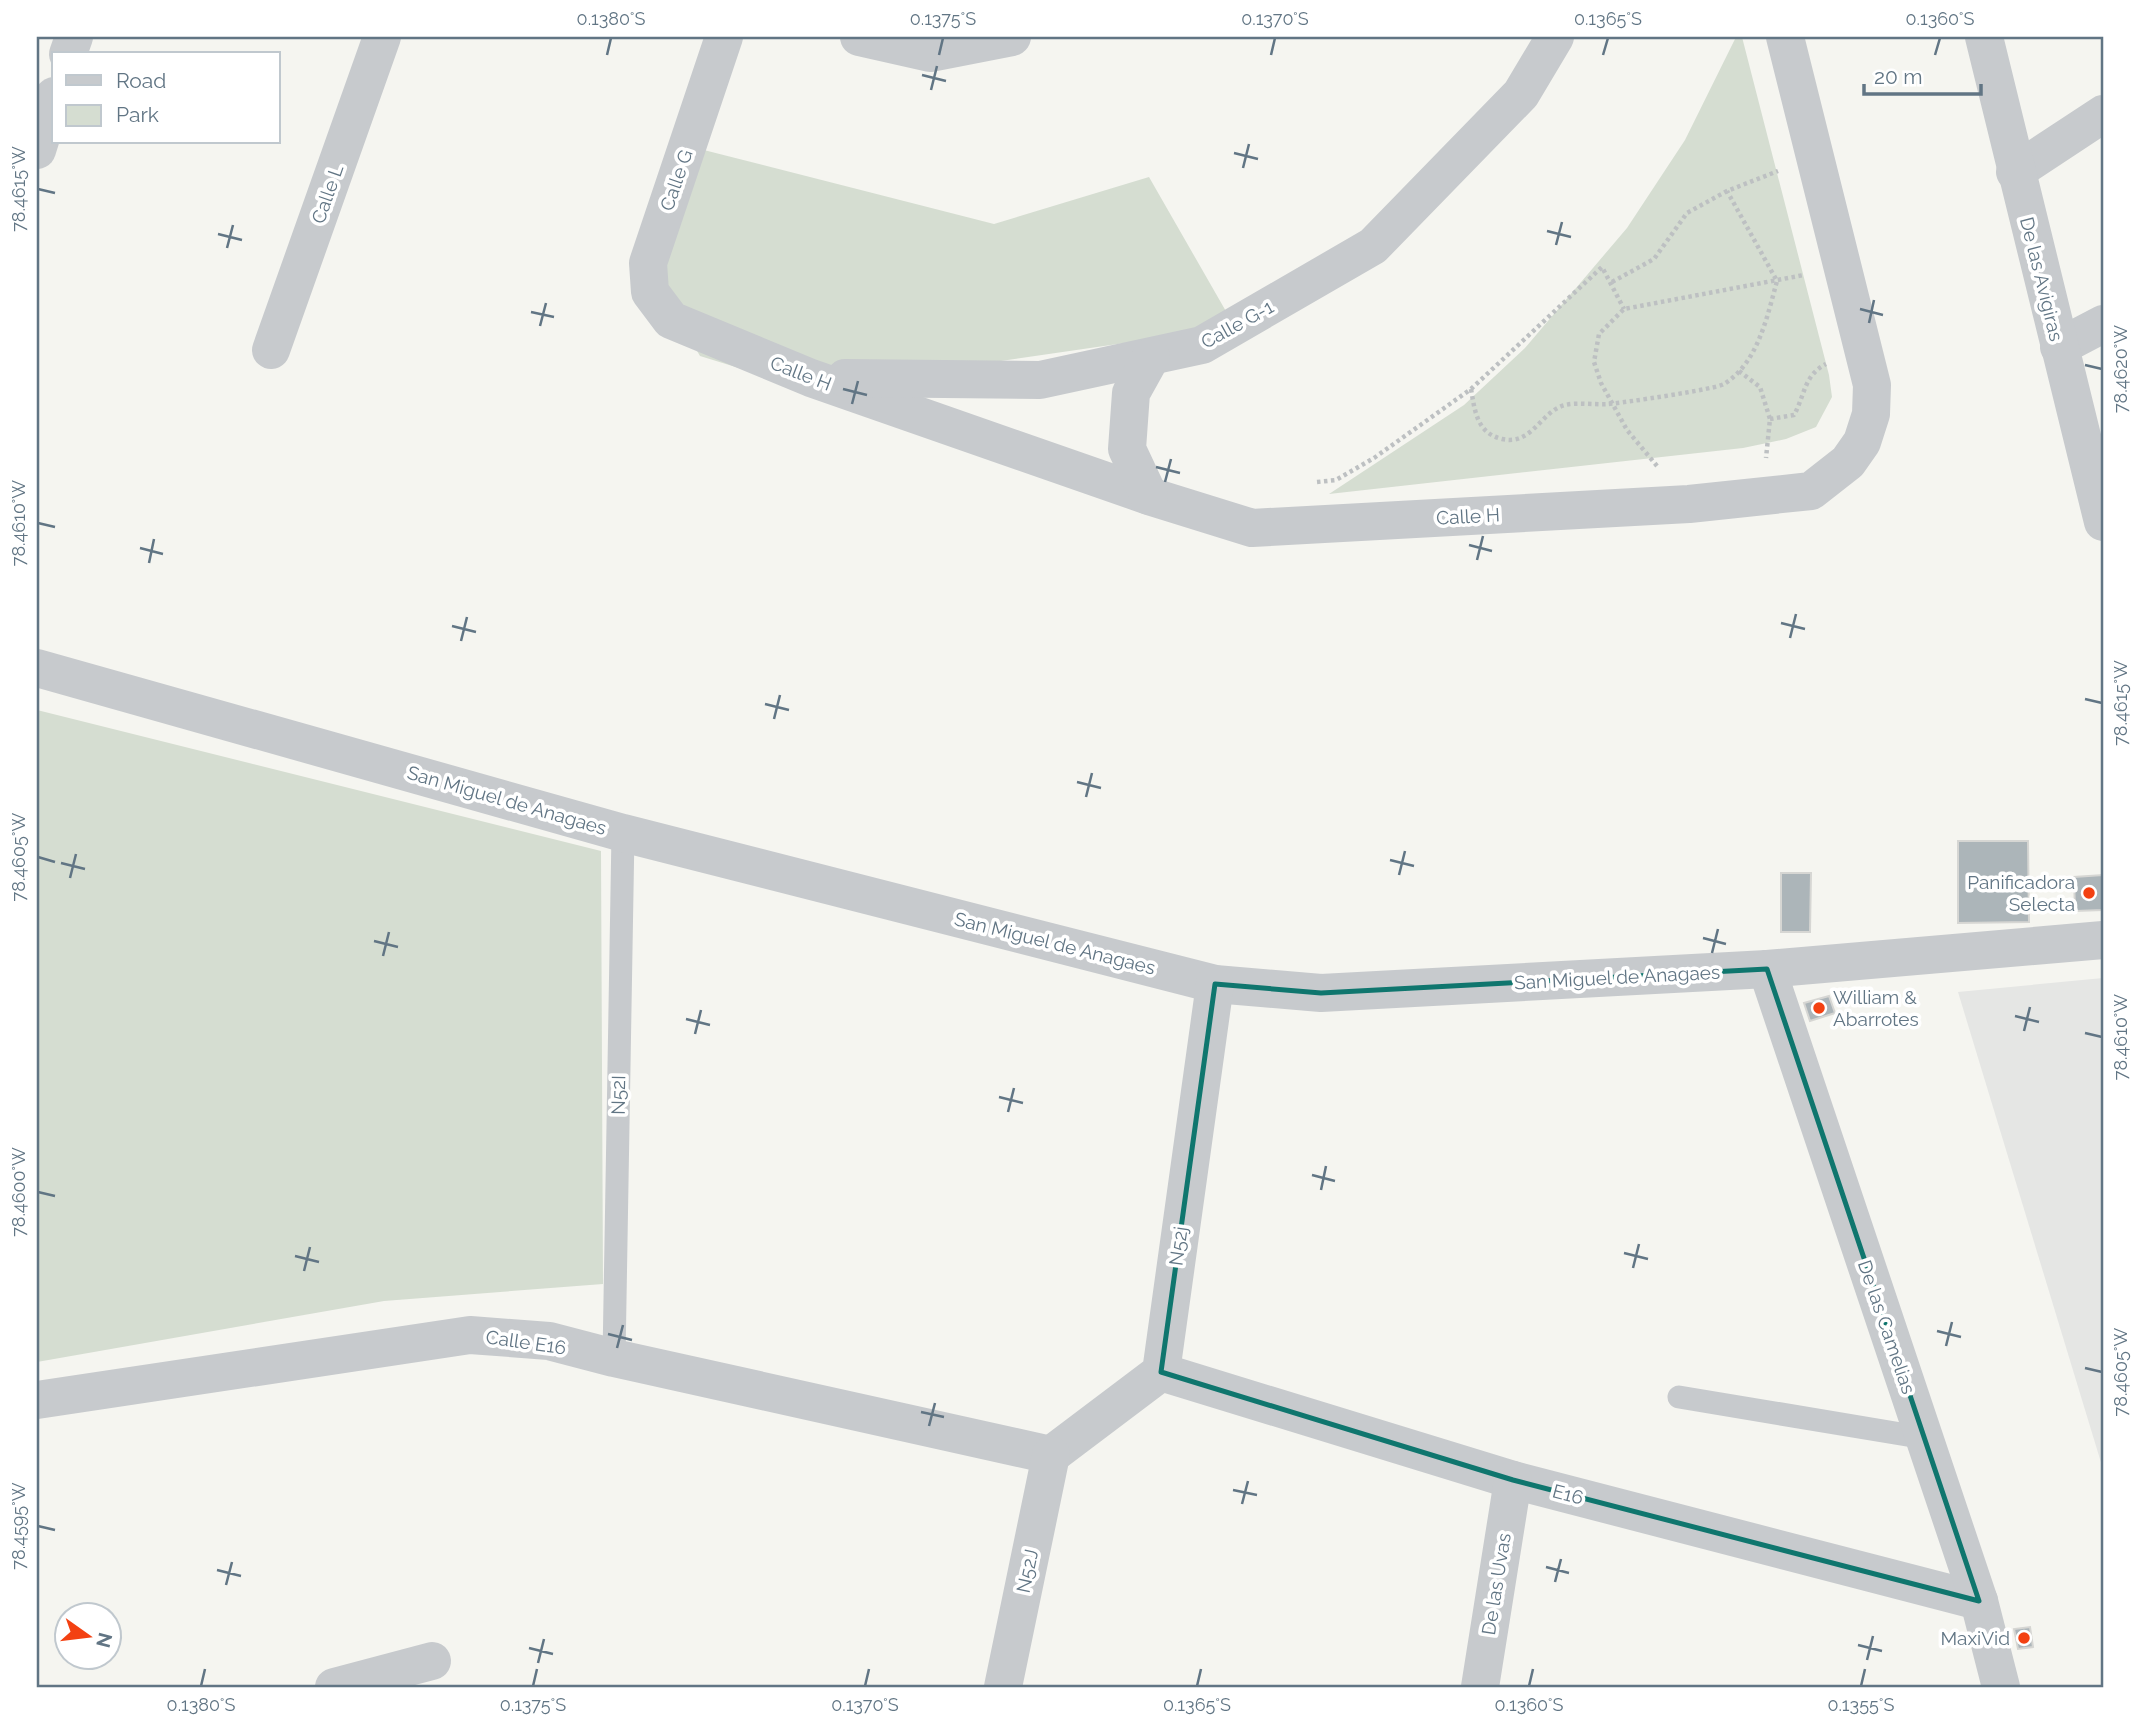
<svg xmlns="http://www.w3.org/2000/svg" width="2140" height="1724" viewBox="0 0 2140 1724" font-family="Raleway,sans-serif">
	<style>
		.built { fill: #e5e6e4 }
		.green { fill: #d5ddd1 }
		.building { fill: #acb5b9; stroke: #d6d6d3; stroke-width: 2 }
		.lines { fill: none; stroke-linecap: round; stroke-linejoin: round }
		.path { stroke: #bdc0c2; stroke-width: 4.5; stroke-dasharray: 3.5 3.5; stroke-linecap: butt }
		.service { stroke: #c7cacd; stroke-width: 23 }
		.minor { stroke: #c7cacd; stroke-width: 38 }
		.tertiary { stroke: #c7cacd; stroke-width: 38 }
		.marked { fill: none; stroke: #0f766e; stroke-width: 5; stroke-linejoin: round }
		.ticks { fill: none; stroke: #617584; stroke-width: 2.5 }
		.poi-dot { fill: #f34112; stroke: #fff; stroke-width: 2.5 }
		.labels { text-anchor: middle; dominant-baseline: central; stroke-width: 7; stroke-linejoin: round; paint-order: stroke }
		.street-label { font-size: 19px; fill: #617584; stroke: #fff }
		.poi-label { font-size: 19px; fill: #617584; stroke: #fff; text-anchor: end }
		.neatline { fill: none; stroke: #617584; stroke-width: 2.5 }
		.ticks-label { font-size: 18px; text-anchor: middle; fill: #617584 }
	</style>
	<rect width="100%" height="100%" fill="#f5f5f0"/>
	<polygon class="built" points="2103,978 2103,1469 1958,992"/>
	<g class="green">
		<polygon points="1736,37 1742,37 1829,375 1832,397 1816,427 1786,439 1743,448 1329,494 1464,405 1525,348 1627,228 1685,140"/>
		<polygon points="688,146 994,224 1149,177 1235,327 807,389 700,356 650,269"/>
		<polygon points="37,710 601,851 603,1284 384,1301 37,1362"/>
	</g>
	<g class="building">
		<polygon points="1958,841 2028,841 2029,922 1958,923"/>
		<polygon points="1781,873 1811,873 1810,932 1781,932"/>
		<polygon points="2103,875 2103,910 2075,911 2074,877"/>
		<polygon points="1829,996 1835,1013 1810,1021 1804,1003"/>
		<polygon points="2030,1627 2033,1647 2018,1649 2014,1629"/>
	</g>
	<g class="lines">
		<g class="path">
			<polyline points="1612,282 1654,259 1687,213 1727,191 1778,171"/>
			<polyline points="1739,371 1760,387 1770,419 1766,458"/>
			<path d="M1471,389C1475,412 1477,433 1502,439C1532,446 1541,411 1565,405C1578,402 1595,405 1608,404C1622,403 1717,389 1724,384C1758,363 1767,317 1777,281L1727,191"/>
			<path d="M1770,419L1794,415C1805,395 1804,375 1826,364"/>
			<polyline points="1657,466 1627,430 1601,383 1594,362 1599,334 1624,309 1804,275"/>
			<polyline points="1317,482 1336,480 1374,458 1471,389 1602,267 1624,309"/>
		</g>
		<g class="service">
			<polyline points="614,1358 623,833"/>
			<polyline points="1679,1397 1925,1438"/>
		</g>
		<g class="minor">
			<polyline points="724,37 648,263 650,292 671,320 811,378 1149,496 1252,528 1689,504 1811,491 1848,462 1862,442 1871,414 1872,385 1785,37"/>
			<polyline points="859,37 930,53 1012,37"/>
			<polyline points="68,54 74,37"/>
			<polyline points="37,150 54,96"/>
			<polyline points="2015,172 2103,114"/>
			<polyline points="2059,347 2103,324"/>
			<polyline points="271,350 382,37"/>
			<polyline points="845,378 1040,380 1202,345 1373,246 1521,94 1555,37"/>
			<polyline points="1149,496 1127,449 1131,393 1151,357"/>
			<polyline points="37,668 623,833 1215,984 1321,993 1767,969"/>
			<polyline points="1161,1372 1513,1480 1979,1601"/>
			<polyline points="37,1400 470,1335 549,1341 614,1358 1051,1455"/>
			<polyline points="1051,1455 1161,1372 1215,984"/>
			<polyline points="334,1687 432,1661"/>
			<polyline points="1003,1687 1051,1455"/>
			<polyline points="1480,1687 1513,1480"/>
		</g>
		<g class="tertiary">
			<polyline points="1984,37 2103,522"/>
			<polyline points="2001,1687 1979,1601 1767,969 2103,940"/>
		</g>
	</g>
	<path class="marked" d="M1767,969L1979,1601L1513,1480L1161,1372L1215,984L1321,993Z"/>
	<path class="ticks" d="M607,55L611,38M939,55L943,38M1271,55L1275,38M1603,55L1608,38M1935,55L1940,38M922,75L946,81M931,90L937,66M1234,153L1258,159M1243,168L1249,144M38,189L55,193M1547,231L1571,237M218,234L242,240M1556,245L1562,222M227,248L233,225M1860,309L1883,315M531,312L554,317M1869,323L1874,300M540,326L546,303M2085,365L2102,369M843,389L867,395M852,404L858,381M1156,467L1180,473M1165,482L1171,459M38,523L55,527M1469,545L1492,551M140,548L163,554M1477,560L1483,536M149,563L154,539M1781,623L1805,629M452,626L476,632M1790,638L1796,614M461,641L467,617M2085,699L2102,703M765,704L789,710M774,719L780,695M1077,782L1101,788M1086,797L1092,773M38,857L55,862M1390,860L1414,866M61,863L85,869M1399,875L1405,851M70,878L76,854M1703,938L1726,944M374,941L398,947M1712,953L1718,929M383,956L389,932M2015,1016L2039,1022M686,1019L710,1025M2024,1031L2030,1007M2085,1033L2102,1037M695,1034L701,1010M999,1097L1023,1103M1008,1112L1014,1088M1312,1175L1335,1181M1321,1190L1326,1166M38,1192L55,1196M1624,1253L1648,1259M295,1256L319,1262M1633,1268L1639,1244M304,1271L310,1247M1937,1331L1961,1337M608,1334L632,1340M1946,1346L1952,1322M617,1348L623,1325M2085,1368L2102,1372M921,1412L944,1417M929,1426L935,1403M1233,1490L1257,1495M1242,1504L1248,1481M38,1526L55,1530M1546,1567L1569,1573M217,1570L241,1576M1555,1582L1561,1559M226,1585L232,1562M1858,1645L1882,1651M529,1648L553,1654M1867,1660L1873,1636M538,1663L544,1639M201,1686L205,1669M533,1686L537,1669M865,1686L869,1669M1197,1686L1201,1669M1529,1686L1533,1669M1861,1686L1865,1669"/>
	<g class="poi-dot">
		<circle cx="2089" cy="893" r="7"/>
		<circle cx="1819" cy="1008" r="7"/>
		<circle cx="2024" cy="1638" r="7"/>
	</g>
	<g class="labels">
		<g class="street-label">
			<text transform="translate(676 180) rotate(-71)">Calle G</text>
			<text transform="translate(327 194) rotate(-71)">Calle L</text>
			<text transform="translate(2042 279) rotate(76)">De las Avigiras</text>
			<text transform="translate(1237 324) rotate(-29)">Calle G-1</text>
			<text transform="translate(801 373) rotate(21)">Calle H</text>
			<text transform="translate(1468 516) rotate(-3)">Calle H</text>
			<text transform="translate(507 800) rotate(16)">San Miguel de Anagaes</text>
			<text transform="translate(1055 943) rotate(14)">San Miguel de Anagaes</text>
			<text transform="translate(1617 977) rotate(-3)">San Miguel de Anagaes</text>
			<text transform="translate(618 1095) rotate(-89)">N52I</text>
			<text transform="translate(1178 1246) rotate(-82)">N52j</text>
			<text transform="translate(1887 1327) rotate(71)">De las Camelias</text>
			<text transform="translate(526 1342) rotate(8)">Calle E16</text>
			<text transform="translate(1568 1494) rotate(15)">E16</text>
			<text transform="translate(1027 1571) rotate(-78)">N52J</text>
			<text transform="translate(1496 1584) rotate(-81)">De las Uvas</text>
		</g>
		<g class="poi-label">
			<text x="2075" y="882">Panificadora<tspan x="2075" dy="22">Selecta</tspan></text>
			<text x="1833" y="997" text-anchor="start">William &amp;<tspan x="1833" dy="22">Abarrotes</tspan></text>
			<text x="2010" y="1638">MaxiVid</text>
		</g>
	</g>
	<rect width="2140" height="1724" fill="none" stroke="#ffffff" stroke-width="77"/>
	<rect x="52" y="52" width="228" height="91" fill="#ffffff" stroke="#c0c8ce" stroke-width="2"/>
	<rect x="66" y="75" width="35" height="10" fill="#c7cacd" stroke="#c0c8ce" stroke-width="2"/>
	<text x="116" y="88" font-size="21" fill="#617584">Road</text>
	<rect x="66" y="105" width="35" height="21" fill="#d5ddd1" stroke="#c0c8ce" stroke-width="2"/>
	<text x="116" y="122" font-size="21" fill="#617584">Park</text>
	<g transform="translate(88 1636) rotate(104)"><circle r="33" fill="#ffffff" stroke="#c0c8ce" stroke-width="2"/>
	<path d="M0-5L12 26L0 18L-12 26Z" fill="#f34112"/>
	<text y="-10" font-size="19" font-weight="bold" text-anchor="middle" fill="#617584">N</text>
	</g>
	<path d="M1864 84v10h117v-10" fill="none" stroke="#617584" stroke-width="3.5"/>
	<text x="1874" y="84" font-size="21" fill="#617584" stroke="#ffffff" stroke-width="5" paint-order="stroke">20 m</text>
	<rect x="38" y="38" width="2064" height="1648" class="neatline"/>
	<g class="ticks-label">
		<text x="611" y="25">0.1380°S</text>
		<text x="943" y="25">0.1375°S</text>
		<text x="1275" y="25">0.1370°S</text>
		<text x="1608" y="25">0.1365°S</text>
		<text x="1940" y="25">0.1360°S</text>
		<text transform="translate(19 189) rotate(-90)" y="6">78.4615°W</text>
		<text transform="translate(2121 369) rotate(-90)" y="6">78.4620°W</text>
		<text transform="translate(19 523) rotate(-90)" y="6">78.4610°W</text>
		<text transform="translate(2121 703) rotate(-90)" y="6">78.4615°W</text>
		<text transform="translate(19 857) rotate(-90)" y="6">78.4605°W</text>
		<text transform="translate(2121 1037) rotate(-90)" y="6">78.4610°W</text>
		<text transform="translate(19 1192) rotate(-90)" y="6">78.4600°W</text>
		<text transform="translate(2121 1372) rotate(-90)" y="6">78.4605°W</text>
		<text transform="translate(19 1526) rotate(-90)" y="6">78.4595°W</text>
		<text x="201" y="1711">0.1380°S</text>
		<text x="533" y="1711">0.1375°S</text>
		<text x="865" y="1711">0.1370°S</text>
		<text x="1197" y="1711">0.1365°S</text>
		<text x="1529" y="1711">0.1360°S</text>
		<text x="1861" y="1711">0.1355°S</text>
	</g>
</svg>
